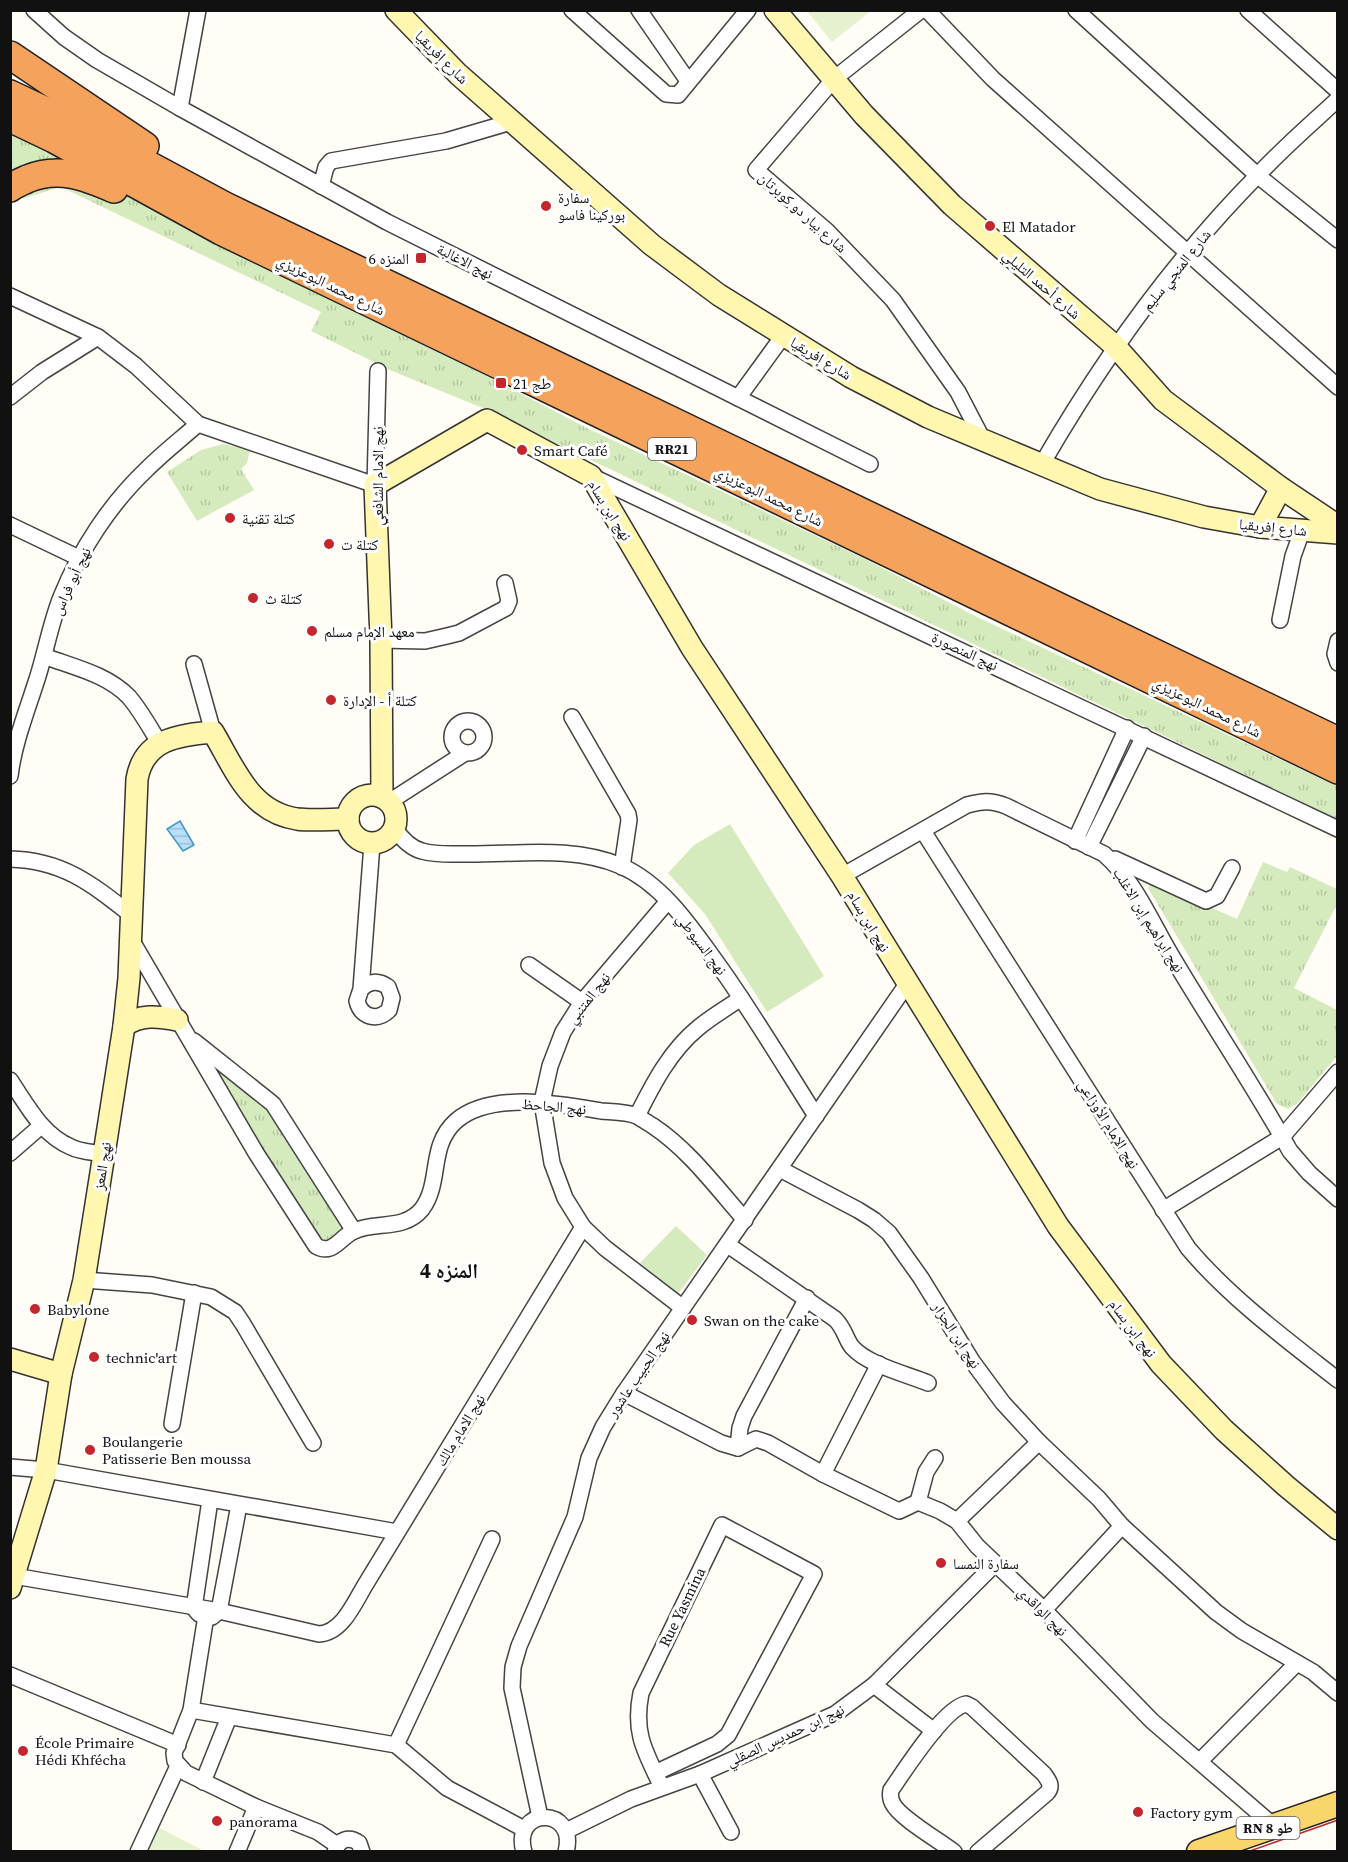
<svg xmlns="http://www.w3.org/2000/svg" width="1348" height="1862" viewBox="0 0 1348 1862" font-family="'Source Serif 4','Noto Naskh Arabic',serif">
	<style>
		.grass { fill: url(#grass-tufts) }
		.garden { fill: #d5ebbd }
		.pitch { fill: #e6f2cf }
		.water { fill: url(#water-rules); stroke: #3f96cf; stroke-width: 1.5 }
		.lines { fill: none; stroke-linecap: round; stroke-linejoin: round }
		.street-casing { stroke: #444; stroke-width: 18 }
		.secondary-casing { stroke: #333; stroke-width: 24 }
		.primary-casing { stroke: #222; stroke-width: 27 }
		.highway-casing { stroke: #222; stroke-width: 30 }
		.street { stroke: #fff; stroke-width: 15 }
		.secondary { stroke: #fff6b0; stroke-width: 21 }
		.primary { stroke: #f9d66b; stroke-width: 24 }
		.highway { stroke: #f5a25d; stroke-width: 27 }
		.tram { stroke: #c4262e; stroke-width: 1.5 }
		.poi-dot { fill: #c4262e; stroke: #fff; stroke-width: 2 }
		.labels { text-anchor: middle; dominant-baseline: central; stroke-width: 6; stroke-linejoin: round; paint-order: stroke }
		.shield { fill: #fff; stroke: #585858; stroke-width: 1.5 }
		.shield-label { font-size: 14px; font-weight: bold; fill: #111 }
		.street-label { font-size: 15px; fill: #111; stroke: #fff }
		.poi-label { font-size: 15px; fill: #111; stroke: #fff; text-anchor: start }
		.district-label { font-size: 21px; font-weight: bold; fill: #111; stroke: #fff }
	</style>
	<defs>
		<pattern id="grass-tufts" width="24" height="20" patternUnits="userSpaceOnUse" patternTransform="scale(1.5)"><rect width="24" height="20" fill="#d5ebbd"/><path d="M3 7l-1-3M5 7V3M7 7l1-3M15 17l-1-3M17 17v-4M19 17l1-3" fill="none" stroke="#b6c8a1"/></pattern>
		<pattern id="water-rules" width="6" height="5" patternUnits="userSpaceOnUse" patternTransform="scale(1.5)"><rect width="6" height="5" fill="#b9e0f7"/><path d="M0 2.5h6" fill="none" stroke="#9ebfd3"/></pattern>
	</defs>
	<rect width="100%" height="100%" fill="#fffdf5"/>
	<g class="grass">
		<polygon points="11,127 94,166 335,302 473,369 589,429 861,557 975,616 1337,786 1337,819 485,409 392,371 311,331 321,312 61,187 11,202"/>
		<polygon points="223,444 250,450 247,463 241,469 254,490 197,521 167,472 201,450"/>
		<polygon points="1263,862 1287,872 1290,867 1337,889 1337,904 1294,988 1337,1010 1337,1056 1297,1104 1288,1109 1277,1104 1148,888 1151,881 1237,919"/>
		<polygon points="202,1052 271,1105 343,1221 343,1234 329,1243 321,1242"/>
	</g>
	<g class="garden">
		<polygon points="730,824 824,976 767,1012 705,914 668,873 694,845"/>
		<polygon points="676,1226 707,1255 677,1295 640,1263"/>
	</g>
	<g class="pitch">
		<polygon points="807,11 807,10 871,11 832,42"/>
		<polygon points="156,1826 204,1851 144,1852"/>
	</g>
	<polygon class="water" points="180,821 194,845 183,851 167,829"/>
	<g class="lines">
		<defs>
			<g id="street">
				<polyline points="34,10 64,37 97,60 180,108"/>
				<polyline points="198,10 180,108 387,222 870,464"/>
				<polyline points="572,10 666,94 678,95 748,10"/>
				<polyline points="639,10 688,81"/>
				<polyline points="921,10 834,79 756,170 827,231 893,300 958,392 983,440"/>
				<polyline points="927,10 993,79 1338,387"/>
				<polyline points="1076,10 1257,175 1338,240"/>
				<polyline points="1248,10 1338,91"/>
				<polyline points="321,186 326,167 331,161 446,141 511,122"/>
				<polyline points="10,296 98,337 136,366 198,424 375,485 378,371"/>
				<polyline points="10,397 42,372 98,337"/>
				<polyline points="738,398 783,336"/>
				<path d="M1042,464C1102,360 1173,261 1258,175C1283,148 1311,124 1338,99"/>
				<polyline points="591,476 1338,829"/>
				<polyline points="10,525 79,558"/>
				<polyline points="1280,620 1293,556 1302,531"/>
				<polyline points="381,640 425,641 447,636 459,633 506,608 509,601 505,583"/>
				<polyline points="1338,641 1335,654 1338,663"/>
				<path d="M44,656C73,667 107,674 129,697C141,711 150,728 160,744"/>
				<polyline points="194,664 213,732"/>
				<polyline points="572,717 628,814 629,820 622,867"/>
				<circle cx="468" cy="737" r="16"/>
				<path d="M10,776C14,742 28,708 38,676C46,650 51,622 61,597C80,550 110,504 147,469C163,453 181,439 198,424"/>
				<polyline points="389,802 465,753"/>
				<path d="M395,829C402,839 410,848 422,851C435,855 450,854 463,854C515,855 572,845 621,866C665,885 695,933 722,970C755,1017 785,1067 816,1116"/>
				<path d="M923,831L1188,1248C1230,1298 1287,1340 1338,1380"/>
				<polyline points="1075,841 1127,728"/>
				<polyline points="1089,847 1144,736"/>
				<path d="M10,859C62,860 92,884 130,914"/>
				<polyline points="1115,859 1206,901 1217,896 1232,868"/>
				<path d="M842,876L967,805C982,801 991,800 1006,806L1104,854C1136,882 1152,924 1174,960C1212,1024 1254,1086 1290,1151L1309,1173L1338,1199"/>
				<polyline points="668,901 582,1002 563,1032 550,1066 542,1102 552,1163 565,1198 583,1227 605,1248 683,1308"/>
				<path d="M132,941L256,1153L316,1246C333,1256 340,1237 354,1231C376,1221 404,1231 422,1209C442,1182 428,1146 456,1121C490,1091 560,1104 601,1111C612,1112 627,1112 637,1116C642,1119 648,1123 653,1126C689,1150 716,1187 745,1220"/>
				<polyline points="529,965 582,1002"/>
				<path d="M361,989C369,981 378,980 388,987L392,998L389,1010C377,1022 361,1017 357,1001L361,989L372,844"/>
				<polyline points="194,1041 273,1104 354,1231"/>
				<path d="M10,1080C27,1105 42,1135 71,1147C80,1152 93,1152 104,1154"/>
				<path d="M637,1116C653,1084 670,1051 698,1028C711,1017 727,1008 741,998"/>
				<polyline points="10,1153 41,1126"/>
				<polyline points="780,1169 858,1210 874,1220 889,1233 921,1278 972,1361 1003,1403 1039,1442 957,1521"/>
				<polyline points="1163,1210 1282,1137 1338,1072"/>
				<path d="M728,1245L835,1319C845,1329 845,1338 852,1347C868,1365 906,1374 928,1383"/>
				<polyline points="84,1280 152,1285 211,1297 235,1312 243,1324 313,1443"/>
				<polyline points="624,1393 721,1443 738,1448 756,1439 768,1443 823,1474 899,1511 918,1502 940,1511 957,1521 977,1546 1044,1610 1152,1721 1274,1826"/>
				<polyline points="172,1424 194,1293"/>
				<polyline points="1039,1442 1099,1499 1122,1526"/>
				<polyline points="738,1448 740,1428 744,1416 807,1298"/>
				<polyline points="10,1467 46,1470 397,1532"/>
				<polyline points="823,1474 879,1364"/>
				<polyline points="918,1502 926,1472 935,1458"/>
				<path d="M14,1576L219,1611L319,1634C343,1633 355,1601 367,1582L583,1227"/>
				<polyline points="1044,1610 1122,1526 1216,1612 1242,1631 1313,1672 1338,1693"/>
				<polyline points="199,1614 194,1608 210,1500"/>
				<polyline points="212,1617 219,1611 239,1505"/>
				<polyline points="205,1622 191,1710 174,1753 175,1761 186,1773 256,1807 318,1832 337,1845"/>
				<polyline points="10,1675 178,1745"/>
				<polyline points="874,1685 934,1731"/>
				<polyline points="191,1710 396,1745 447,1788 524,1829"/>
				<polyline points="396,1745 492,1539"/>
				<polyline points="1200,1761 1297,1663"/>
				<path d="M655,1773L717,1744L728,1735L814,1574L722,1525L641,1693C633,1733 645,1752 662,1787"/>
				<polyline points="700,1774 731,1832"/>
				<polyline points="203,1782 229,1717"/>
				<polyline points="540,1817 512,1688 513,1667 519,1646 575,1517 589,1458 603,1427 624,1393 907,984"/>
				<polyline points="566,1831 631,1799 700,1774 835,1714 874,1685 995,1564"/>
				<polyline points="138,1852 178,1766"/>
				<polyline points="237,1852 256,1807"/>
				<path d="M335,1852C338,1839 349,1836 359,1843L362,1852"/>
				<path d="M524,1852C511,1806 578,1806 566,1852"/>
				<path d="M954,1852C940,1841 900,1818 893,1804C890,1799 890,1795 891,1790C905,1770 944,1708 966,1704L972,1707L1044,1774C1049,1781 1053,1786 1047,1793L978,1852"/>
			</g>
			<g id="secondary">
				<polyline points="396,10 458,74 652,245 719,295 851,377 928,417 1100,489 1204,517 1260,527 1338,533"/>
				<polyline points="775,10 864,115 952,205 1115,346 1163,400 1281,488 1338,526"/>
				<polyline points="1260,527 1281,488"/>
				<circle cx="372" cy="819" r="24"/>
				<polyline points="382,797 381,640 375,485 487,420 591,476 692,648 842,876 1058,1226 1161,1364 1224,1430 1286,1486 1338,1529"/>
				<path d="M124,1026C140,1014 158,1016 177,1020"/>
				<polyline points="10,1359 61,1374"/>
				<path d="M10,1588L46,1470L61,1374L84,1280L104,1154L124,1026L129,978L137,779C144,739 178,735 213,732C235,769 250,812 297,819C313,821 332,819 348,819"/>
			</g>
			<polyline id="primary" points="1199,1852 1338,1804"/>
			<g id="highway">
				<polyline points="10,55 145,146"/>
				<polyline points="10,94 63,119 223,205 1338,741"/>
				<polyline points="10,118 54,139 221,231 1338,770"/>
				<path d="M10,188C15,184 21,182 27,179C58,166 84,176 114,189"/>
			</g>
		</defs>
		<use href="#street" class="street-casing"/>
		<use href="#secondary" class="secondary-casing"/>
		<use href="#primary" class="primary-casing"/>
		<use href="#highway" class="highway-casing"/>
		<use href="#street" class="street"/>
		<use href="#secondary" class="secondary"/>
		<use href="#primary" class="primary"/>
		<use href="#highway" class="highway"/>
		<polyline class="tram" points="1247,1852 1338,1820"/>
	</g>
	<g class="poi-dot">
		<circle cx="546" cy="206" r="6"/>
		<circle cx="990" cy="226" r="6"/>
		<rect x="415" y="252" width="12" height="12" rx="3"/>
		<rect x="495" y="377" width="12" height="12" rx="3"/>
		<circle cx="522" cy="450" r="6"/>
		<circle cx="230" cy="518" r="6"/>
		<circle cx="329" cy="544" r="6"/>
		<circle cx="253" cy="598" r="6"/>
		<circle cx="312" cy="631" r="6"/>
		<circle cx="331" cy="700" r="6"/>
		<circle cx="35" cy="1309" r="6"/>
		<circle cx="692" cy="1320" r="6"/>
		<circle cx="94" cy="1357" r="6"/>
		<circle cx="90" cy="1450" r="6"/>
		<circle cx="941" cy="1563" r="6"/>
		<circle cx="23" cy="1751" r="6"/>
		<circle cx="1138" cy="1812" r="6"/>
		<circle cx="217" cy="1821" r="6"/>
	</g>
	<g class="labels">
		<g class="shield">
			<rect x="648" y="438" width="48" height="22" rx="4.5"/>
			<rect x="1236.5" y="1817" width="63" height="22" rx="4.5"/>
		</g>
		<g class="shield-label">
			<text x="672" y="449">RR21</text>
			<text x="1268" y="1828">RN 8 طو</text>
		</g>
		<g class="street-label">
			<text transform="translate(442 57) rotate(45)">شارع إفريقيا</text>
			<text transform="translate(803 212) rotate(42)">شارع بيار دو كوبرتان</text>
			<text transform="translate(465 261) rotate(27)">نهج الاغالبة</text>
			<text transform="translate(1176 270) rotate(-51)">شارع المنجي سليم</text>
			<text transform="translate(1042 284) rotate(41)">شارع أحمد التليلي</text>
			<text transform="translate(331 285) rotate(26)">شارع محمد البوعزيزي</text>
			<text transform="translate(821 358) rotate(31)">شارع إفريقيا</text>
			<text transform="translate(377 476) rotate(-90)">نهج الامام الشافعي</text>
			<text transform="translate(769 496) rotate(26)">شارع محمد البوعزيزي</text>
			<text transform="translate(610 510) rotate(58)">نهج ابن بسام</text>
			<text transform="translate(1273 527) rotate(6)">شارع إفريقيا</text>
			<text transform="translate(71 581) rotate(-65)">نهج أبو فراس</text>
			<text transform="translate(965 651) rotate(25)">نهج المنصورة</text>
			<text transform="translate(1207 707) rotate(26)">شارع محمد البوعزيزي</text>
			<text transform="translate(1149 920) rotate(58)">نهج ابراهيم إبن الاغلب</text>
			<text transform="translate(869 921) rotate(59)">نهج ابن بسام</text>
			<text transform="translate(702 944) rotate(53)">نهج السيوطي</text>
			<text transform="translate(588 998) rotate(-52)">نهج المتنبي</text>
			<text transform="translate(554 1106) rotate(5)">نهج الجاحظ</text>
			<text transform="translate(1109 1124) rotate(58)">نهج الإمام الأوزاعي</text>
			<text transform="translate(102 1166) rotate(-81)">نهج المعز</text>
			<text transform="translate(1133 1328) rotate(53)">نهج ابن بسام</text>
			<text transform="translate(957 1335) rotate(57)">نهج ابن الجزار</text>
			<text transform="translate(638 1374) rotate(-56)">نهج الحبيب عاشور</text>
			<text transform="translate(460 1430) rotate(-59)">نهج الامام مالك</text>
			<text transform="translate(682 1607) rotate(-64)">Rue Yasmina</text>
			<text transform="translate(1043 1611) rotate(45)">نهج الواقدي</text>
			<text transform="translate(785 1735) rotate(-25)">نهج ابن حمديس الصقلي</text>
		</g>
		<g class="poi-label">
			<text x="558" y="197">سفارة<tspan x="558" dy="17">بوركينا فاسو</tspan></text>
			<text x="1002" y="226">El Matador</text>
			<text x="409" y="258" text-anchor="end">المنزه 6</text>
			<text x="513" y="383">طج 21</text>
			<text x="534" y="450">Smart Café</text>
			<text x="242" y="518">كتلة تقنية</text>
			<text x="341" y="544">كتلة ت</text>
			<text x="265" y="598">كتلة ث</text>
			<text x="324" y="631">معهد الإمام مسلم</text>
			<text x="343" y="700">كتلة أ - الإدارة</text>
			<text x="47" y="1309">Babylone</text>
			<text x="704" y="1320">Swan on the cake</text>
			<text x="106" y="1357">technic'art</text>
			<text x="102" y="1441">Boulangerie<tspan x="102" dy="17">Patisserie Ben moussa</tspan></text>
			<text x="953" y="1563">سفارة النمسا</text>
			<text x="35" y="1742">École Primaire<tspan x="35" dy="17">Hédi Khfécha</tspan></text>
			<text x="1150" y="1812">Factory gym</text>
			<text x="229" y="1821">panorama</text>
		</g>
		<g class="district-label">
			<text x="449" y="1270">المنزه 4</text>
		</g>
	</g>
	<rect width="1348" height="1862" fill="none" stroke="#111111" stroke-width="24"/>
</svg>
